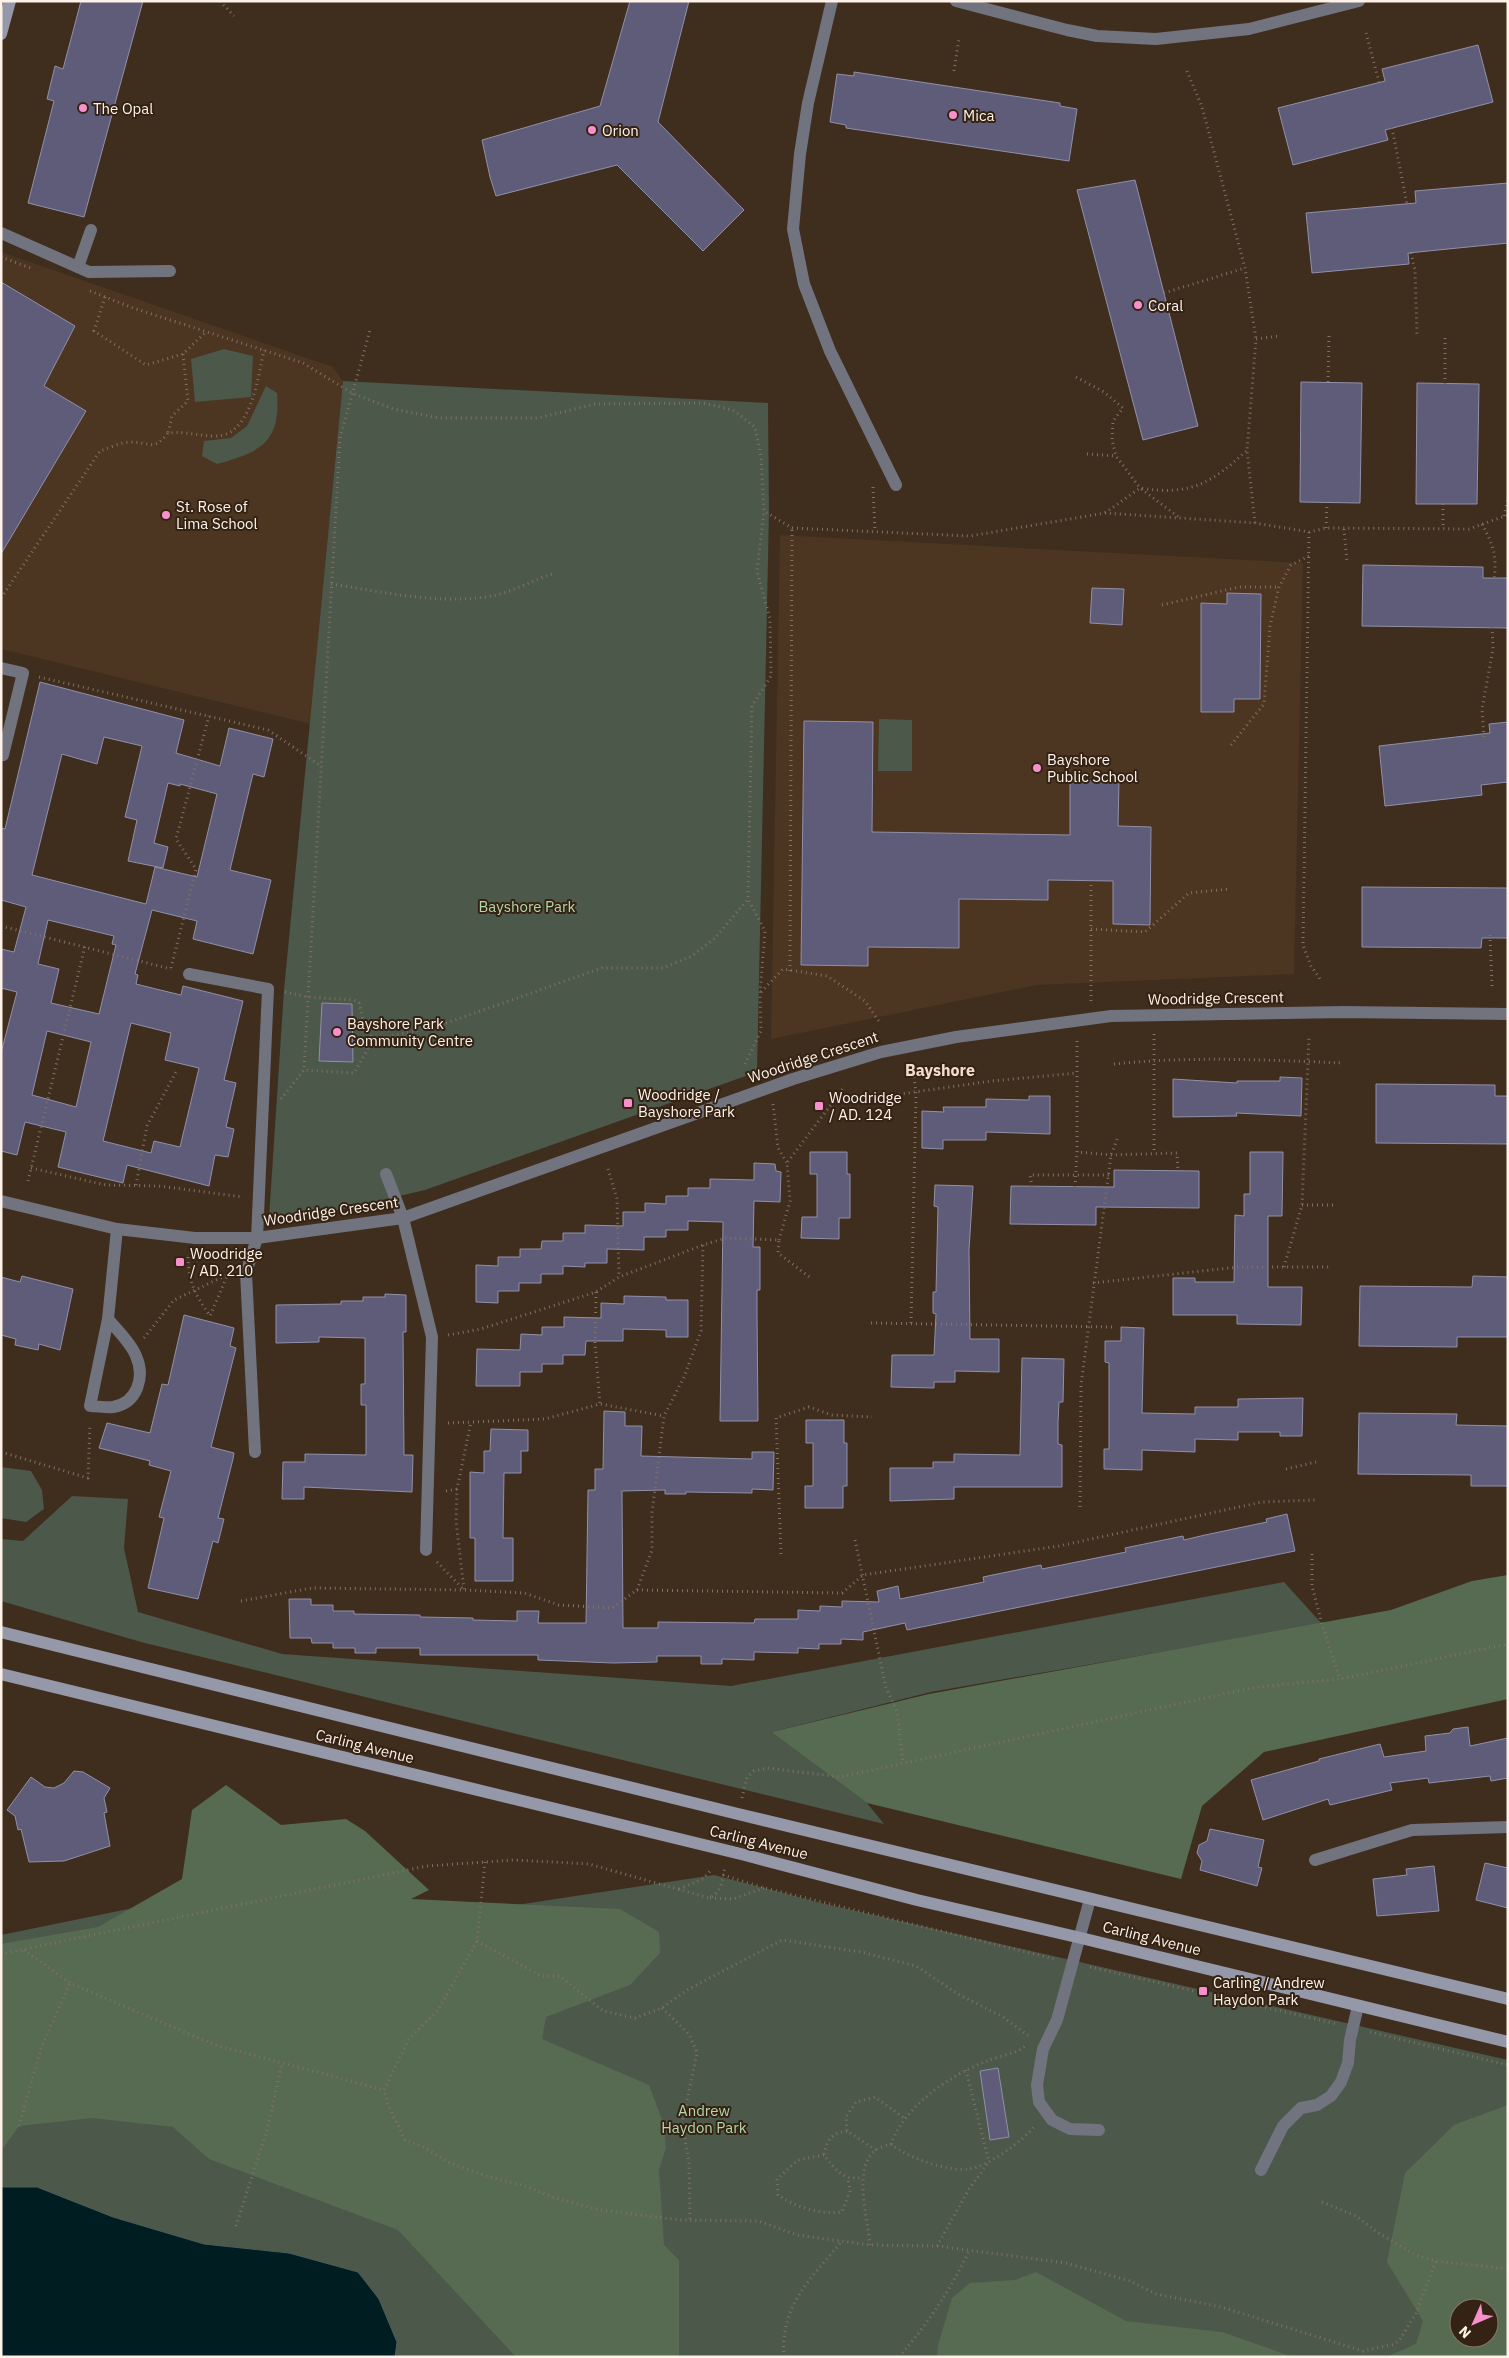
<svg xmlns="http://www.w3.org/2000/svg" width="1509" height="2358" viewBox="0 0 1509 2358" font-family="'IBM Plex Sans',sans-serif">
	<style>
		.built { fill: #4c3521 }
		.green { fill: #4c5849; fill-rule: evenodd }
		.forest { fill: #576b52; fill-rule: evenodd }
		.water { fill: #001e22; stroke: #4c5e5d }
		.building { fill: #5f5c79; stroke: #9190a8; fill-rule: evenodd }
		.lines { fill: none; stroke-linecap: round; stroke-linejoin: round }
		.path { stroke: #817164; stroke-width: 3; stroke-dasharray: 1 4; stroke-linecap: butt }
		.service { stroke: #71737e; stroke-width: 12 }
		.minor { stroke: #71737e; stroke-width: 12 }
		.tertiary { stroke: #71737e; stroke-width: 12 }
		.secondary { stroke: #9498a9; stroke-width: 12 }
		.poi-dot { fill: #f890cb; stroke: #342314; stroke-width: 2 }
		.labels { text-anchor: middle; dominant-baseline: central; stroke-width: 4; stroke-linejoin: round; paint-order: stroke }
		.poi-label { font-size: 15px; fill: #fef2e8; stroke: #342314; text-anchor: start }
		.park-label { font-size: 15px; fill: #b3d8a9; stroke: #342314 }
		.street-label { font-size: 15px; fill: #fef2e8; stroke: #342314 }
		.neighbourhood-label { font-size: 16px; font-weight: bold; fill: #f4ddca; stroke: #342314 }
	</style>
	<rect width="100%" height="100%" fill="#3f2d1e"/>
	<g class="built">
		<polygon points="1,252 333,367 343,381 311,724 1,649"/>
		<polygon points="780,535 1303,563 1294,974 1037,985 771,1039"/>
	</g>
	<g class="green">
		<polygon points="224,349 253,356 251,397 195,402 191,359"/>
		<polygon points="343,381 768,403 769,513 757,1072 425,1190 339,1210 269,1218 284,990"/>
		<path d="M266,386L277,393C281,443 260,452 217,464L202,456L204,441L231,438L247,426Z"/>
		<polygon points="879,719 912,720 912,771 878,771"/>
		<polygon points="1,1467 31,1471 42,1490 44,1509 26,1522 1,1518"/>
		<polygon points="72,1496 128,1499 124,1548 138,1612 282,1654 731,1686 1284,1582 1322,1624 931,1692 771,1732 867,1803 884,1824 141,1642 1,1601 1,1539 23,1541"/>
		<path d="M714,1875L821,1903L1508,2060V2357H395L397,2342L289,2253L204,2244L113,2217L37,2187H1V1935L153,1904L312,1936ZM1459,2308H1489V2338H1459Z"/>
	</g>
	<g class="forest">
		<polygon points="1508,1575 1508,1699 1264,1752 1202,1806 1181,1879 867,1803 771,1732 929,1694 1391,1610 1472,1581"/>
		<polygon points="226,1785 281,1825 346,1819 365,1831 429,1890 411,1899 620,1909 659,1932 660,1953 630,1985 546,2017 542,2039 649,2085 664,2125 666,2148 659,2169 664,2245 679,2260 679,2357 516,2357 398,2230 209,2159 173,2127 92,2118 19,2126 1,2151 1,1944 98,1927 182,1879 192,1810"/>
		<path d="M1505,2106H1508V2357H1386L1416,2344L1423,2321L1387,2262L1405,2173L1454,2125ZM1459,2308H1489V2338H1459Z"/>
		<polygon points="1036,2272 1126,2321 1222,2332 1293,2357 937,2357 938,2345 952,2298 970,2283 1015,2280"/>
	</g>
	<polygon class="water" points="1,2187 37,2187 113,2217 204,2244 289,2253 358,2272 379,2299 397,2342 395,2357 1,2357"/>
	<g class="building">
		<polygon points="81,1 143,1 84,217 28,203 54,101 47,99 55,66 63,69"/>
		<polygon points="630,1 689,1 658,122 744,210 703,251 617,165 496,196 490,177 482,140 600,106"/>
		<polygon points="1478,45 1493,102 1385,130 1388,140 1293,165 1278,108 1385,81 1382,69"/>
		<polygon points="854,72 1060,103 1060,106 1077,109 1069,161 846,128 846,125 830,122 837,74 854,76"/>
		<polygon points="1135,180 1198,426 1143,440 1077,190"/>
		<polygon points="1508,183 1508,243 1408,253 1409,264 1312,273 1306,213 1416,203 1415,191"/>
		<polygon points="1,282 75,326 44,386 86,411 1,554"/>
		<polygon points="1301,382 1362,383 1360,503 1300,502"/>
		<polygon points="1417,383 1479,384 1477,504 1416,504"/>
		<polygon points="1363,565 1483,567 1483,578 1508,578 1508,628 1362,626"/>
		<polygon points="1092,588 1124,589 1122,625 1090,623"/>
		<polygon points="1227,593 1261,594 1260,699 1234,699 1234,712 1201,712 1201,603 1227,604"/>
		<path d="M40,682L184,720L176,753L220,766L229,728L273,739L264,777L253,774L230,870L271,880L253,954L193,939L197,921L152,910L135,974L138,975L136,984L156,989L181,995L183,986L243,1001L224,1080L236,1083L226,1127L234,1129L228,1157L215,1155L209,1186L127,1165L123,1183L58,1167L66,1132L25,1122L17,1155L1,1151V1053L17,992L1,988V949L14,952L26,907L1,900V828L5,829ZM104,737L142,746L125,817L137,820L128,861L163,868L168,847L154,843L168,783L180,786V784L217,794L197,877L155,867L146,904L32,875L62,754L97,764ZM48,920L114,936L112,944L116,945L99,1014L51,1003L59,969L38,964ZM131,1023L171,1033L165,1060L199,1068L180,1147L154,1141L151,1153L103,1141ZM47,1031L91,1042L76,1107L32,1095Z"/>
		<polygon points="804,721 873,722 872,832 1070,835 1070,780 1119,781 1118,826 1151,827 1150,925 1113,924 1113,881 1048,880 1048,900 959,899 959,948 868,947 868,966 801,965"/>
		<polygon points="1508,722 1508,782 1481,785 1482,795 1385,806 1379,746 1490,733 1489,724"/>
		<polygon points="1362,887 1508,888 1508,938 1482,938 1481,948 1362,947"/>
		<polygon points="322,1003 352,1004 353,1062 319,1061"/>
		<polygon points="1280,1077 1302,1078 1301,1116 1236,1113 1237,1116 1173,1117 1173,1079 1237,1083 1237,1081 1280,1081"/>
		<polygon points="1376,1084 1495,1085 1495,1096 1508,1096 1508,1144 1376,1143"/>
		<polygon points="1029,1096 1050,1096 1050,1134 986,1132 986,1140 943,1140 943,1149 922,1148 922,1111 944,1112 943,1107 986,1107 986,1099 1029,1100"/>
		<polygon points="810,1152 847,1152 847,1174 850,1174 850,1218 839,1218 839,1239 801,1238 802,1217 817,1217 817,1174 810,1174"/>
		<polygon points="1250,1152 1283,1152 1282,1216 1268,1216 1268,1287 1302,1287 1301,1325 1237,1324 1237,1315 1173,1315 1173,1278 1195,1278 1195,1282 1234,1282 1235,1215 1244,1216 1244,1194 1250,1194"/>
		<polygon points="754,1163 775,1164 776,1171 781,1172 780,1202 754,1201 753,1247 760,1247 760,1290 757,1290 757,1312 758,1421 720,1421 723,1222 688,1221 688,1230 666,1230 666,1237 644,1237 644,1250 607,1249 607,1263 585,1263 585,1267 563,1266 563,1274 541,1274 541,1283 519,1283 519,1291 498,1291 498,1303 476,1302 476,1265 498,1266 498,1257 520,1257 520,1249 541,1249 542,1241 563,1241 563,1233 585,1233 585,1225 623,1226 623,1212 645,1212 645,1203 666,1204 666,1196 688,1196 688,1188 710,1188 710,1179 754,1180"/>
		<polygon points="1114,1170 1199,1171 1199,1208 1096,1207 1096,1225 1010,1224 1011,1186 1114,1187"/>
		<polygon points="935,1185 973,1186 969,1250 970,1339 999,1339 999,1372 955,1371 955,1382 934,1382 934,1388 891,1387 892,1355 934,1355 936,1314 933,1313 933,1292 936,1292 938,1207 934,1206"/>
		<polygon points="22,1276 73,1289 60,1350 39,1344 38,1350 15,1345 16,1339 1,1335 1,1277 20,1282"/>
		<polygon points="1473,1276 1508,1277 1508,1337 1457,1337 1457,1347 1359,1346 1360,1286 1472,1287"/>
		<polygon points="385,1294 406,1295 406,1332 403,1332 404,1455 413,1455 412,1492 304,1487 304,1499 282,1499 283,1462 305,1462 305,1454 366,1455 366,1405 361,1405 361,1384 365,1384 365,1338 319,1337 319,1342 276,1343 276,1305 341,1304 341,1301 363,1301 363,1297 385,1297"/>
		<polygon points="624,1296 666,1297 666,1300 688,1300 688,1337 666,1337 666,1330 623,1329 623,1341 586,1341 585,1355 563,1355 563,1364 542,1364 542,1372 520,1372 520,1386 476,1386 477,1349 520,1350 521,1334 542,1335 542,1327 564,1327 564,1317 601,1318 601,1303 624,1304"/>
		<polygon points="184,1315 234,1328 230,1346 236,1348 211,1447 234,1453 233,1459 218,1518 224,1519 218,1543 213,1541 198,1599 148,1588 164,1518 159,1517 171,1471 149,1465 150,1461 99,1448 107,1423 150,1433 162,1384 168,1385"/>
		<polygon points="1121,1327 1144,1328 1142,1413 1195,1414 1195,1407 1238,1407 1238,1399 1303,1398 1302,1436 1280,1436 1280,1432 1238,1432 1238,1440 1195,1439 1195,1452 1142,1450 1142,1470 1104,1469 1104,1449 1109,1449 1109,1363 1105,1362 1105,1341 1121,1341"/>
		<polygon points="1022,1358 1064,1359 1063,1402 1059,1402 1058,1423 1058,1444 1062,1445 1062,1487 954,1487 954,1499 890,1501 890,1468 933,1468 933,1462 954,1462 954,1454 1020,1455"/>
		<polygon points="604,1411 625,1412 625,1426 642,1426 641,1456 752,1459 752,1452 774,1452 773,1490 752,1489 752,1493 686,1492 686,1494 665,1494 665,1490 622,1491 623,1628 658,1628 658,1622 754,1623 755,1619 798,1619 798,1610 820,1611 820,1606 842,1607 842,1601 879,1602 877,1591 898,1586 900,1599 984,1582 983,1577 1041,1565 1042,1569 1126,1552 1125,1548 1183,1536 1184,1540 1205,1535 1267,1522 1266,1519 1287,1514 1295,1551 907,1630 905,1623 863,1632 863,1640 841,1639 841,1644 819,1644 819,1649 798,1648 798,1653 754,1652 754,1660 722,1659 722,1664 701,1664 701,1656 657,1656 657,1662 613,1663 538,1660 538,1655 420,1655 420,1648 376,1648 376,1653 355,1653 355,1648 333,1648 333,1643 312,1643 311,1638 290,1638 289,1599 311,1599 311,1605 333,1605 333,1611 354,1611 354,1614 420,1615 420,1617 473,1618 473,1620 517,1621 517,1611 539,1611 538,1623 586,1623 588,1490 595,1490 595,1469 603,1469"/>
		<polygon points="1359,1413 1457,1414 1456,1425 1508,1426 1508,1486 1471,1486 1471,1475 1358,1474"/>
		<polygon points="806,1420 844,1420 844,1443 847,1443 847,1486 843,1486 843,1508 805,1508 805,1486 813,1486 813,1443 806,1443"/>
		<polygon points="491,1429 528,1430 528,1451 521,1451 521,1473 504,1473 503,1538 513,1538 513,1581 475,1581 475,1538 470,1538 470,1472 484,1473 484,1451 490,1451"/>
		<polygon points="1468,1727 1470,1746 1508,1738 1508,1778 1491,1781 1490,1776 1429,1783 1428,1778 1390,1783 1392,1790 1330,1805 1328,1799 1263,1820 1251,1780 1319,1761 1319,1759 1380,1744 1384,1757 1426,1751 1425,1736 1450,1733 1453,1729"/>
		<polygon points="74,1771 83,1772 110,1788 104,1798 107,1812 104,1813 110,1846 64,1861 29,1862 21,1829 18,1830 15,1816 7,1810 31,1777 45,1787 54,1788 64,1783"/>
		<polygon points="1210,1829 1264,1840 1258,1867 1262,1868 1257,1886 1200,1870 1202,1861 1197,1853 1199,1845 1207,1841"/>
		<polygon points="1485,1863 1508,1868 1508,1908 1476,1900"/>
		<polygon points="1434,1866 1439,1911 1377,1916 1373,1879 1407,1875 1406,1869"/>
		<polygon points="998,2068 1009,2137 990,2140 980,2071"/>
	</g>
	<g class="lines">
		<g class="path">
			<polyline points="220,1 234,16"/>
			<polyline points="1366,33 1379,82"/>
			<polyline points="954,71 959,38"/>
			<polyline points="1187,71 1202,107 1245,268 1256,339"/>
			<polyline points="1392,128 1407,204"/>
			<polyline points="1411,253 1415,270 1417,335"/>
			<polyline points="1,257 33,269"/>
			<polyline points="90,291 133,308 303,363 352,393 393,409 438,418 538,418 595,404 703,403 733,410 755,427 761,456 764,511 792,528 970,536 1105,513 1255,523 1309,532 1326,528 1469,529 1508,515"/>
			<polyline points="1164,293 1245,268"/>
			<polyline points="105,297 94,331 146,365 183,354 206,332"/>
			<path d="M183,354L188,401L172,416L168,433C187,431 197,436 214,436C251,438 258,377 264,350"/>
			<polyline points="1076,377 1104,392 1123,408 1113,421 1112,440 1116,456 1140,488 1180,518"/>
			<polyline points="1328,382 1329,335"/>
			<polyline points="1445,384 1445,334"/>
			<polyline points="1087,454 1116,456"/>
			<polyline points="873,487 875,532"/>
			<polyline points="1443,504 1443,529"/>
			<path d="M1105,513L1140,488C1189,496 1211,484 1246,451"/>
			<polyline points="1504,516 1508,498"/>
			<polyline points="1255,523 1247,451 1256,339 1279,336"/>
			<path d="M1482,524C1494,546 1497,557 1494,581"/>
			<polyline points="1326,528 1327,503"/>
			<polyline points="1344,529 1347,562"/>
			<polyline points="1309,532 1303,945 1311,966 1322,982"/>
			<path d="M331,584C385,592 437,605 492,596C513,592 532,580 553,574"/>
			<path d="M1,598L100,451C109,448 121,442 130,442C151,442 153,452 168,433"/>
			<polyline points="1162,605 1239,587 1279,587"/>
			<polyline points="39,677 268,730 321,766"/>
			<polyline points="1484,737 1482,709 1493,649 1492,624"/>
			<polyline points="1231,745 1264,704 1270,626 1279,587 1291,565 1309,556"/>
			<polyline points="1,926 171,969"/>
			<polyline points="1091,929 1145,932 1189,893 1230,889"/>
			<polyline points="1490,935 1492,986"/>
			<polyline points="171,968 196,869 176,839 209,716"/>
			<polyline points="790,971 792,528"/>
			<polyline points="285,992 308,997 354,1000 359,1003 364,1025 373,1040 354,1073 304,1070"/>
			<polyline points="761,992 783,969 827,976 865,1001 880,1023"/>
			<polyline points="1091,1001 1091,884"/>
			<polyline points="1154,1034 1154,1154"/>
			<polyline points="373,1040 438,1026 602,968 663,968 692,956 715,938 748,899 752,706 771,676 770,619 757,571 764,511"/>
			<polyline points="1077,1041 1077,1152 1111,1155 1177,1153 1178,1171"/>
			<polyline points="745,1064 761,1031 760,993 765,931 748,899"/>
			<path d="M1114,1064C1190,1056 1267,1060 1343,1063"/>
			<polyline points="879,1097 992,1081 1077,1073"/>
			<polyline points="281,1099 304,1070 340,438 370,330"/>
			<polyline points="773,1104 778,1148 787,1163"/>
			<polyline points="31,1168 106,1185 159,1186 243,1197"/>
			<polyline points="608,1169 617,1199 619,1277"/>
			<polyline points="28,1181 85,946"/>
			<polyline points="136,1185 147,1126 177,1070"/>
			<polyline points="1032,1187 1030,1175 1109,1175"/>
			<polyline points="1075,1187 1077,1152"/>
			<polyline points="1302,1205 1337,1205"/>
			<polyline points="779,1240 790,1201 787,1163 845,1086"/>
			<path d="M188,1257C189,1284 195,1294 210,1316L227,1276"/>
			<polyline points="1284,1267 1302,1205 1309,1036"/>
			<polyline points="1093,1283 1238,1267 1329,1267"/>
			<polyline points="596,1292 595,1343 600,1404"/>
			<polyline points="871,1323 1113,1327"/>
			<polyline points="911,1323 916,1093 913,1069"/>
			<polyline points="448,1335 481,1329 596,1292 619,1277 703,1245 726,1238 779,1240 778,1253 812,1279"/>
			<polyline points="144,1338 174,1300 229,1274"/>
			<polyline points="448,1423 545,1419 600,1404 664,1416"/>
			<polyline points="1,1452 88,1478 90,1424"/>
			<polyline points="1286,1469 1316,1462"/>
			<polyline points="446,1491 457,1489"/>
			<polyline points="1080,1507 1081,1385 1111,1155 1118,1137"/>
			<polyline points="855,1540 886,1688 897,1711 903,1763"/>
			<polyline points="781,1554 776,1418 809,1407 832,1415 872,1417"/>
			<polyline points="1312,1554 1312,1586 1322,1624 1340,1679"/>
			<polyline points="437,1562 464,1590 524,1593 559,1605 612,1608 637,1590 652,1550 652,1513 664,1416 684,1377 701,1331 703,1245"/>
			<polyline points="637,1590 842,1593 863,1575 1059,1546 1262,1502 1315,1500"/>
			<polyline points="241,1601 312,1588 464,1590 456,1521 457,1489 471,1422"/>
			<polyline points="742,1798 747,1777 754,1771 767,1768 840,1777 1256,1687 1340,1679 1508,1644"/>
			<polyline points="485,1862 477,1941 438,2010 409,2039 384,2090 387,2103 405,2140 425,2148 450,2163 489,2177 525,2186 553,2197 600,2210 680,2220 759,2221 797,2235 870,2245 937,2246 1066,2263 1130,2281 1156,2294 1221,2307 1363,2351 1395,2344 1401,2338 1416,2313 1436,2261"/>
			<polyline points="723,1875 765,1888 1055,1959"/>
			<polyline points="679,1889 703,1879 710,1871"/>
			<polyline points="710,1898 733,1899 764,1888"/>
			<polyline points="477,1941 541,1976 560,1976 603,2011 635,2018 662,2008 687,1990 782,1940 861,1952 916,1966 958,1994 1003,2017 1030,2037"/>
			<polyline points="24,1950 70,1983 215,2045 384,2090"/>
			<path d="M1,1954L427,1866L514,1860L589,1864L709,1898C722,1893 722,1880 725,1867"/>
			<polyline points="1090,1967 1337,2024"/>
			<polyline points="662,2008 689,2034 697,2053 682,2124 689,2162 690,2220"/>
			<polyline points="1370,2032 1508,2065"/>
			<polyline points="966,2070 989,2162"/>
			<polyline points="19,2126 41,2048 70,1983"/>
			<path d="M847,2131C831,2133 827,2140 824,2155C836,2170 841,2179 861,2178"/>
			<path d="M891,2144C906,2157 947,2172 968,2169C989,2167 1022,2141 1036,2125"/>
			<polyline points="876,2150 847,2131 846,2117 856,2102 875,2097 904,2118"/>
			<path d="M824,2155L798,2160L777,2179L778,2195C795,2207 821,2215 842,2212L850,2191L848,2179"/>
			<polyline points="1322,2202 1356,2216 1380,2234 1416,2255 1436,2261 1508,2269"/>
			<polyline points="236,2226 267,2130 282,2063"/>
			<path d="M870,2245C868,2219 852,2167 876,2150C880,2147 887,2145 891,2144C905,2105 951,2075 987,2061C998,2056 1018,2054 1026,2045"/>
			<polyline points="937,2246 969,2189 989,2162"/>
			<path d="M784,2357C780,2304 811,2279 842,2241"/>
			<path d="M899,2357C929,2322 949,2292 969,2251"/>
		</g>
		<g class="service">
			<polyline points="832,1 808,103 800,154 793,229 804,284 830,351 896,485"/>
			<polyline points="1,233 89,272 170,271"/>
			<polyline points="78,267 91,230"/>
			<polyline points="1,668 23,673 3,755"/>
			<polyline points="189,974 268,989 257,1238 246,1273 255,1452"/>
			<polyline points="386,1174 403,1218 432,1337 426,1550"/>
			<path d="M108,1319C117,1330 131,1343 136,1356C145,1376 138,1403 113,1407C106,1408 97,1406 90,1406L108,1319L117,1229"/>
			<polyline points="1090,1899 1057,2020 1043,2049 1037,2085 1039,2102 1052,2120 1070,2129 1099,2130"/>
			<polyline points="1261,2170 1283,2126 1301,2108 1317,2105 1331,2096 1341,2082 1348,2063 1350,2040 1358,2006"/>
		</g>
		<polyline class="minor" points="1315,1860 1412,1830 1508,1827"/>
		<g class="tertiary">
			<polyline points="956,1 1067,30 1097,36 1156,39 1249,29 1359,1"/>
			<polyline points="1,1201 117,1229 195,1238 257,1238 403,1218 793,1079 881,1052 956,1037 1111,1016 1343,1012 1508,1014"/>
		</g>
		<g class="secondary">
			<polyline points="1,34 10,1"/>
			<polyline points="1,1632 738,1814 1508,1999"/>
			<polyline points="1,1674 745,1855 917,1900 1081,1938 1508,2042"/>
		</g>
	</g>
	<g class="poi-dot">
		<circle cx="83" cy="108" r="5"/>
		<circle cx="953" cy="115" r="5"/>
		<circle cx="592" cy="130" r="5"/>
		<circle cx="1138" cy="305" r="5"/>
		<circle cx="166" cy="515" r="5"/>
		<circle cx="1037" cy="768" r="5"/>
		<circle cx="337" cy="1032" r="5"/>
		<rect x="623" y="1098" width="10" height="10" rx="2.5"/>
		<rect x="814" y="1101" width="10" height="10" rx="2.5"/>
		<rect x="175" y="1257" width="10" height="10" rx="2.5"/>
		<rect x="1198" y="1986" width="10" height="10" rx="2.5"/>
	</g>
	<g class="labels">
		<g class="poi-label">
			<text x="93" y="108">The Opal</text>
			<text x="963" y="115">Mica</text>
			<text x="602" y="130">Orion</text>
			<text x="1148" y="305">Coral</text>
			<text x="176" y="506">St. Rose of<tspan x="176" dy="17">Lima School</tspan></text>
			<text x="1047" y="759">Bayshore<tspan x="1047" dy="17">Public School</tspan></text>
			<text x="347" y="1023">Bayshore Park<tspan x="347" dy="17">Community Centre</tspan></text>
			<text x="638" y="1094">Woodridge /<tspan x="638" dy="17">Bayshore Park</tspan></text>
			<text x="829" y="1097">Woodridge<tspan x="829" dy="17">/ AD. 124</tspan></text>
			<text x="190" y="1253">Woodridge<tspan x="190" dy="17">/ AD. 210</tspan></text>
			<text x="1213" y="1982">Carling / Andrew<tspan x="1213" dy="17">Haydon Park</tspan></text>
		</g>
		<g class="park-label">
			<text x="527" y="906">Bayshore Park</text>
			<text x="704" y="2110">Andrew<tspan x="704" dy="17">Haydon Park</tspan></text>
		</g>
		<g class="street-label">
			<text transform="translate(1216 998) rotate(-1)">Woodridge Crescent</text>
			<text transform="translate(813 1057) rotate(-18)">Woodridge Crescent</text>
			<text transform="translate(331 1211) rotate(-8)">Woodridge Crescent</text>
			<text transform="translate(365 1746) rotate(14)">Carling Avenue</text>
			<text transform="translate(759 1842) rotate(14)">Carling Avenue</text>
			<text transform="translate(1152 1938) rotate(14)">Carling Avenue</text>
		</g>
		<g class="neighbourhood-label">
			<text x="940" y="1070">Bayshore</text>
		</g>
	</g>
	<rect width="1509" height="2358" fill="none" stroke="#fef2e8" stroke-width="5"/>
	<g transform="translate(1474 2323) rotate(225)"><circle r="24" fill="#342314" stroke="#857669"/>
	<path d="M0-4L9 19L0 12L-9 19Z" fill="#f890cb"/>
	<text y="-8" font-size="14" font-weight="bold" text-anchor="middle" fill="#fef2e8">N</text>
	</g>
</svg>
